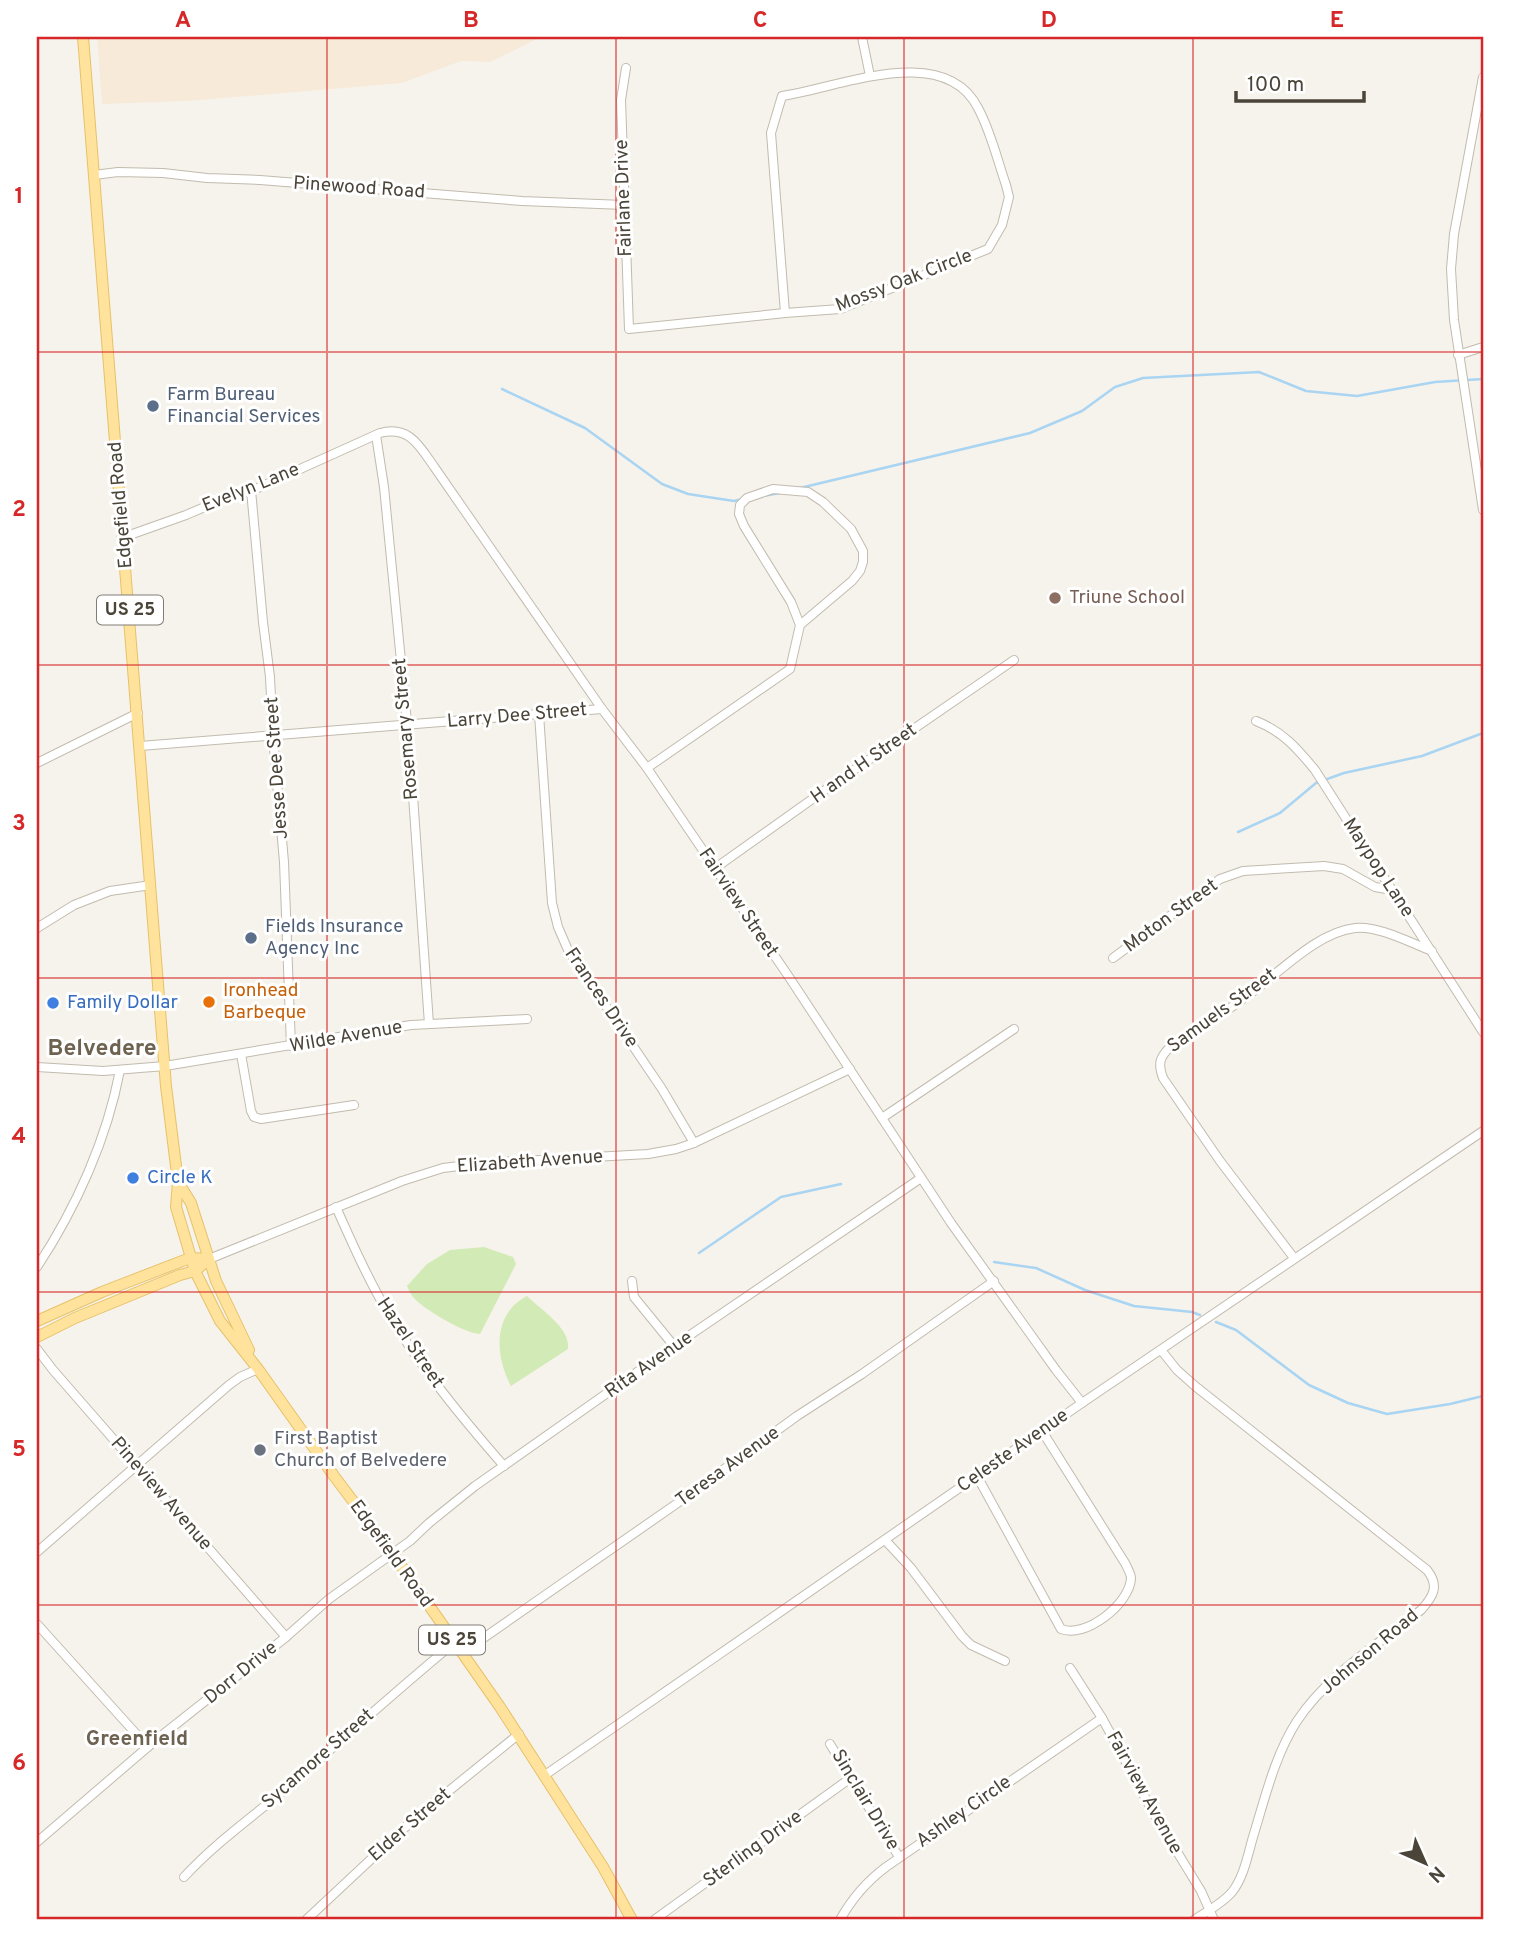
<svg xmlns="http://www.w3.org/2000/svg" width="1520" height="1957" viewBox="0 0 1520 1957" font-family="Overpass,sans-serif">
	<style>
		.commercial { fill: #f7ead8 }
		.park { fill: #d2eab5 }
		.lines { fill: none; stroke-linecap: round; stroke-linejoin: round }
		.stream { stroke: #a9d4f2; stroke-width: 2.5 }
		.minor-casing { stroke: #c2bbae; stroke-width: 10 }
		.major-casing { stroke: #e6c16a; stroke-width: 12 }
		.minor { stroke: #fff; stroke-width: 8 }
		.major { stroke: #ffe39c; stroke-width: 10 }
		.grid { fill: none; stroke: #d62828; stroke-width: 2; stroke-opacity: 0.55 }
		.service-dot { fill: #5c6f8a; stroke: #fff; stroke-width: 2.5 }
		.education-dot { fill: #8d6e63; stroke: #fff; stroke-width: 2.5 }
		.food-dot { fill: #e8710a; stroke: #fff; stroke-width: 2.5 }
		.shop-dot { fill: #3f7fe0; stroke: #fff; stroke-width: 2.5 }
		.worship-dot { fill: #6b7280; stroke: #fff; stroke-width: 2.5 }
		.labels { text-anchor: middle; dominant-baseline: central; stroke-width: 6; stroke-linejoin: round; paint-order: stroke }
		.shield { fill: #fff; stroke: #817c74; stroke-width: 2 }
		.shield-label { font-size: 18px; font-weight: bold; fill: #4b4439 }
		.street-label { font-size: 19px; fill: #4b4439; stroke: #fff }
		.service-label { font-size: 19px; fill: #4e5e75; stroke: #fff; text-anchor: start }
		.education-label { font-size: 19px; fill: #785e54; stroke: #fff; text-anchor: start }
		.food-label { font-size: 19px; fill: #c56008; stroke: #fff; text-anchor: start }
		.shop-label { font-size: 19px; fill: #366cbe; stroke: #fff; text-anchor: start }
		.worship-label { font-size: 19px; fill: #5b616d; stroke: #fff; text-anchor: start }
		.neighbourhood-label { font-size: 21px; font-weight: bold; fill: #6e6250; stroke: #fff }
		.quarter-label { font-size: 23px; font-weight: bold; fill: #6e6250; stroke: #fff }
		.neatline { fill: none; stroke: #d62828; stroke-width: 2.5 }
		.grid-label { font-size: 23px; text-anchor: middle; font-weight: bold; fill: #d62828 }
	</style>
	<rect width="100%" height="100%" fill="#f6f3ec"/>
	<polygon class="commercial" points="97,37 541,37 490,62 461,61 402,83 187,101 102,104"/>
	<g class="park">
		<path d="M484,1247L513,1257L516,1264L480,1334C464,1333 427,1311 416,1300C412,1297 409,1290 407,1286L427,1264L450,1250Z"/>
		<path d="M527,1296C541,1310 571,1328 568,1349L511,1386C495,1356 492,1314 527,1296Z"/>
	</g>
	<g class="lines">
		<g class="stream">
			<polyline points="502,389 585,428 662,484 688,494 734,501 742,499"/>
			<polyline points="800,488 1030,433 1082,411 1115,387 1143,378 1259,372 1306,391 1357,396 1435,382 1483,379"/>
			<polyline points="763,496 780,493"/>
			<polyline points="1238,832 1280,813 1316,783 1344,773 1422,756 1483,733"/>
			<polyline points="699,1253 781,1197 841,1184"/>
			<polyline points="994,1262 1036,1268 1085,1290 1134,1306 1192,1312 1200,1315"/>
			<polyline points="1216,1322 1236,1330 1309,1385 1348,1403 1387,1414 1450,1404 1483,1396"/>
		</g>
		<defs>
			<g id="minor">
				<polyline points="862,37 870,76"/>
				<path d="M626,68L621,100L629,329L785,313L840,309L988,249L1002,225L1009,197L1006,185C997,159 991,132 978,108C944,41 838,88 782,96L771,133L785,313"/>
				<polyline points="1483,77 1454,234 1451,269 1454,320 1483,510"/>
				<polyline points="94,175 118,172 163,173 207,178 260,180 522,201 624,205"/>
				<polyline points="1458,355 1483,347"/>
				<polyline points="376,435 384,487 410,753 429,1024"/>
				<polyline points="251,490 263,622 270,677 273,737 284,862 291,1046"/>
				<path d="M124,537L186,515L221,500L258,488L380,433C410,425 420,447 435,468L602,709L647,768L789,977L951,1223L1056,1370L1082,1403"/>
				<polyline points="539,714 552,903 558,927 568,950 662,1089 694,1143"/>
				<path d="M1256,721C1282,731 1297,748 1315,770L1483,1032"/>
				<polyline points="140,746 602,709"/>
				<polyline points="37,763 138,713"/>
				<polyline points="647,768 790,669 800,625 852,581 860,571 863,562 863,551 851,529 823,502 808,492 773,489 747,498 740,505 739,514 744,526 791,602 800,625"/>
				<polyline points="714,869 832,785 1014,660"/>
				<polyline points="37,928 74,905 110,891 151,885"/>
				<polyline points="1113,958 1220,879 1243,871 1324,866 1343,869 1375,887 1392,890"/>
				<polyline points="241,1054 251,1111 254,1117 261,1119 354,1105"/>
				<polyline points="37,1067 103,1071 165,1066 411,1025 527,1019"/>
				<polyline points="882,1118 1014,1029"/>
				<path d="M336,1207C352,1243 368,1279 388,1313C421,1368 462,1418 504,1466"/>
				<path d="M1294,1258L1220,1161L1163,1078C1158,1064 1159,1058 1170,1047C1198,1029 1228,1011 1255,990C1283,969 1319,932 1355,928C1377,925 1411,943 1432,951"/>
				<polyline points="209,1259 402,1181 443,1168 484,1163 648,1154 676,1149 694,1143 850,1069"/>
				<path d="M37,1267C76,1208 107,1139 120,1070"/>
				<polyline points="632,1281 634,1297 674,1346"/>
				<polyline points="37,1349 53,1370 286,1637"/>
				<path d="M1161,1350L1177,1370L1195,1386L1427,1570C1440,1586 1433,1597 1421,1610C1378,1645 1328,1674 1297,1721C1275,1755 1265,1798 1253,1837C1248,1854 1244,1877 1232,1892C1223,1903 1206,1912 1194,1920"/>
				<path d="M977,1476L1061,1629C1085,1639 1130,1604 1131,1578C1131,1574 1127,1567 1125,1563L1042,1431"/>
				<polyline points="885,1540 911,1568 962,1636 971,1645 1005,1661"/>
				<polyline points="37,1552 229,1385 240,1377 258,1369"/>
				<polyline points="37,1624 148,1747"/>
				<polyline points="462,1653 679,1502 797,1416 862,1374 994,1281"/>
				<polyline points="1070,1668 1102,1718 1154,1814 1201,1891 1214,1920"/>
				<polyline points="830,1744 899,1857"/>
				<polyline points="545,1775 1082,1403 1483,1131"/>
				<polyline points="37,1842 156,1740 286,1637 329,1599 410,1541 429,1523 475,1486 674,1346 921,1178"/>
				<path d="M184,1877C215,1843 254,1816 289,1786C344,1738 398,1689 454,1643"/>
				<polyline points="306,1920 413,1820 519,1734"/>
				<polyline points="654,1920 852,1777"/>
				<path d="M840,1920C852,1898 866,1882 886,1867L1102,1718"/>
			</g>
			<g id="major">
				<polyline points="83,37 166,1086 178,1182 176,1207 195,1271 220,1321 258,1369 334,1476 393,1554 500,1707 603,1867 632,1920"/>
				<polyline points="178,1182 191,1203 216,1281 249,1350"/>
				<polyline points="37,1321 102,1292 190,1258 209,1259"/>
				<polyline points="37,1337 75,1318 180,1275 195,1271 209,1259"/>
			</g>
		</defs>
		<use href="#minor" class="minor-casing"/>
		<use href="#major" class="major-casing"/>
		<use href="#minor" class="minor"/>
		<use href="#major" class="major"/>
	</g>
	<path class="grid" d="M327,37V1920M616,37V1920M904,37V1920M1193,37V1920M37,352H1483M37,665H1483M37,978H1483M37,1292H1483M37,1605H1483"/>
	<g class="service-dot">
		<circle cx="153" cy="406" r="7"/>
		<circle cx="251" cy="938" r="7"/>
	</g>
	<circle class="education-dot" cx="1055" cy="598" r="7"/>
	<circle class="food-dot" cx="209" cy="1002" r="7"/>
	<g class="shop-dot">
		<circle cx="53" cy="1003" r="7"/>
		<circle cx="133" cy="1178" r="7"/>
	</g>
	<circle class="worship-dot" cx="260" cy="1450" r="7"/>
	<g class="labels">
		<g class="shield">
			<rect x="97" y="595.5" width="66" height="29" rx="5"/>
			<rect x="419" y="1625.5" width="66" height="29" rx="5"/>
		</g>
		<g class="shield-label">
			<text x="130" y="610">US 25</text>
			<text x="452" y="1640">US 25</text>
		</g>
		<g class="street-label">
			<text transform="translate(359 188) rotate(4)">Pinewood Road</text>
			<text transform="translate(624 198) rotate(-92)">Fairlane Drive</text>
			<text transform="translate(904 281) rotate(-21)">Mossy Oak Circle</text>
			<text transform="translate(251 488) rotate(-22)">Evelyn Lane</text>
			<text transform="translate(121 505) rotate(-95)">Edgefield Road</text>
			<text transform="translate(517 716) rotate(-5)">Larry Dee Street</text>
			<text transform="translate(406 729) rotate(-95)">Rosemary Street</text>
			<text transform="translate(864 764) rotate(-35)">H and H Street</text>
			<text transform="translate(277 768) rotate(-94)">Jesse Dee Street</text>
			<text transform="translate(1378 868) rotate(57)">Maypop Lane</text>
			<text transform="translate(738 903) rotate(56)">Fairview Street</text>
			<text transform="translate(1171 916) rotate(-36)">Moton Street</text>
			<text transform="translate(601 998) rotate(56)">Frances Drive</text>
			<text transform="translate(1222 1011) rotate(-36)">Samuels Street</text>
			<text transform="translate(346 1037) rotate(-10)">Wilde Avenue</text>
			<text transform="translate(530 1162) rotate(-4)">Elizabeth Avenue</text>
			<text transform="translate(410 1343) rotate(56)">Hazel Street</text>
			<text transform="translate(649 1365) rotate(-35)">Rita Avenue</text>
			<text transform="translate(1013 1451) rotate(-35)">Celeste Avenue</text>
			<text transform="translate(728 1467) rotate(-36)">Teresa Avenue</text>
			<text transform="translate(161 1494) rotate(49)">Pineview Avenue</text>
			<text transform="translate(391 1554) rotate(54)">Edgefield Road</text>
			<text transform="translate(1370 1652) rotate(-40)">Johnson Road</text>
			<text transform="translate(241 1673) rotate(-39)">Dorr Drive</text>
			<text transform="translate(318 1759) rotate(-41)">Sycamore Street</text>
			<text transform="translate(1144 1793) rotate(61)">Fairview Avenue</text>
			<text transform="translate(865 1800) rotate(59)">Sinclair Drive</text>
			<text transform="translate(964 1812) rotate(-35)">Ashley Circle</text>
			<text transform="translate(410 1825) rotate(-41)">Elder Street</text>
			<text transform="translate(753 1849) rotate(-36)">Sterling Drive</text>
		</g>
		<g class="service-label">
			<text x="167" y="395">Farm Bureau<tspan x="167" dy="22">Financial Services</tspan></text>
			<text x="265" y="927">Fields Insurance<tspan x="265" dy="22">Agency Inc</tspan></text>
		</g>
		<g class="education-label">
			<text x="1069" y="598">Triune School</text>
		</g>
		<g class="food-label">
			<text x="223" y="991">Ironhead<tspan x="223" dy="22">Barbeque</tspan></text>
		</g>
		<g class="shop-label">
			<text x="67" y="1003">Family Dollar</text>
			<text x="147" y="1178">Circle K</text>
		</g>
		<g class="worship-label">
			<text x="274" y="1439">First Baptist<tspan x="274" dy="22">Church of Belvedere</tspan></text>
		</g>
		<g class="neighbourhood-label">
			<text x="137" y="1739">Greenfield</text>
		</g>
		<g class="quarter-label">
			<text x="102" y="1049">Belvedere</text>
		</g>
	</g>
	<rect width="1520" height="1957" fill="none" stroke="#ffffff" stroke-width="77"/>
	<g transform="translate(1425 1863) rotate(135)" stroke="#ffffff" stroke-width="5" paint-order="stroke">
	<path d="M0-5L12 26L0 18L-12 26Z" fill="#4b4439"/>
	<text y="-10" font-size="19" font-weight="bold" text-anchor="middle" fill="#4b4439">N</text>
	</g>
	<path d="M1236 91v10h128v-10" fill="none" stroke="#4b4439" stroke-width="3.5"/>
	<text x="1247" y="91" font-size="21" fill="#4b4439" stroke="#ffffff" stroke-width="5" paint-order="stroke">100 m</text>
	<rect x="38" y="38" width="1444" height="1880" class="neatline"/>
	<g class="grid-label">
		<text x="183" y="27">A</text>
		<text x="471" y="27">B</text>
		<text x="760" y="27">C</text>
		<text x="1049" y="27">D</text>
		<text x="1337" y="27">E</text>
		<text x="19" y="203">1</text>
		<text x="19" y="516">2</text>
		<text x="19" y="830">3</text>
		<text x="19" y="1143">4</text>
		<text x="19" y="1456">5</text>
		<text x="19" y="1770">6</text>
	</g>
</svg>
